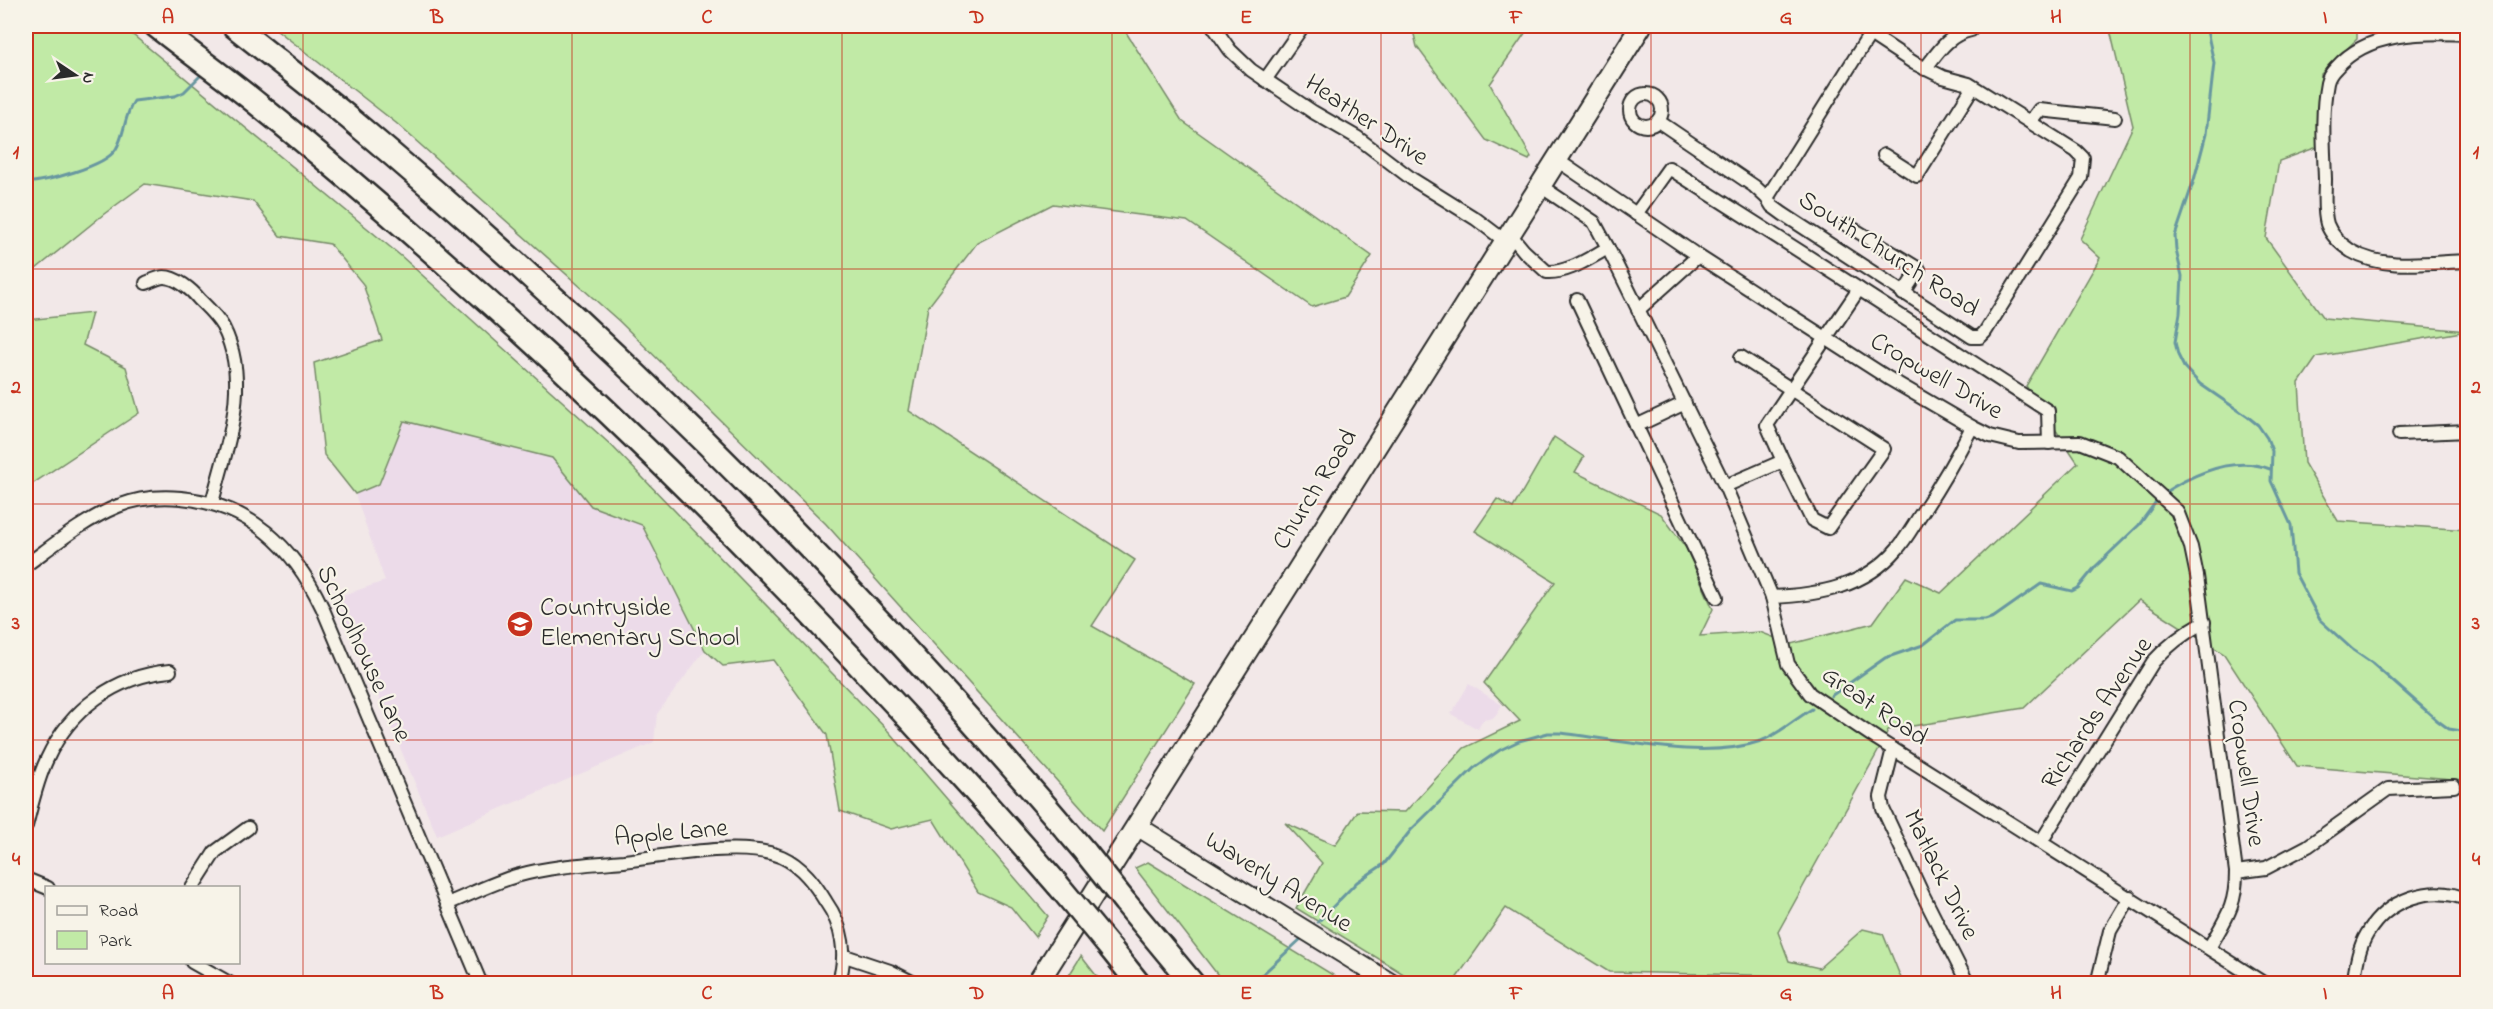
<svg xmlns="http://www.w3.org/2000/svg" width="2493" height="1009" viewBox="0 0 2493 1009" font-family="'Indie Flower',sans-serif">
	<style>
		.built { fill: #ecdbe9 }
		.green { fill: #c1eaa6; stroke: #768a68; stroke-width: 1.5 }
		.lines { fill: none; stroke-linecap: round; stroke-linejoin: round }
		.stream { stroke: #6897a0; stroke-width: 3 }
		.street-casing { stroke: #2b2b2b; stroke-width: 16 }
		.secondary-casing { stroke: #2b2b2b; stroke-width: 22 }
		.primary-casing { stroke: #2b2b2b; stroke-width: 24 }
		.highway-casing { stroke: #2b2b2b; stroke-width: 27 }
		.street { stroke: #f7f3e8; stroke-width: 12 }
		.secondary { stroke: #f7f3e8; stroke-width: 18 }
		.primary { stroke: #f7f3e8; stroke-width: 20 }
		.highway { stroke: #f7f3e8; stroke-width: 22 }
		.highway-bridge-casing { stroke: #2b2b2b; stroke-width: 27; stroke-linecap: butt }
		.highway-bridge { stroke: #f7f3e8; stroke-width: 22 }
		.grid { fill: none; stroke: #c8321e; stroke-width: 1.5; stroke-opacity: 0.55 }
		.labels { text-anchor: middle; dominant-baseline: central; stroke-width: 4.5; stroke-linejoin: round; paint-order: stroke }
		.street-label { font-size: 26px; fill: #2b2b2b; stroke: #f7f3e8 }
		.poi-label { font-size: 26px; fill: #2b2b2b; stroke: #f7f3e8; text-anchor: start }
		.neatline { fill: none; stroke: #c8321e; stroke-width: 2 }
		.grid-label { font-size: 20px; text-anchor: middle; font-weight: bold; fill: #c8321e }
	</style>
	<rect width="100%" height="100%" fill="#f2e8e8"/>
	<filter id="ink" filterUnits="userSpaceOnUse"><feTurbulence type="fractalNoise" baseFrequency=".0167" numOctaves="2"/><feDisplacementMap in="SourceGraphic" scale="12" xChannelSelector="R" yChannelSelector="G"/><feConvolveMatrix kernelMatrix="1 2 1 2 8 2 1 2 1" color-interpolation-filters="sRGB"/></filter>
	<g filter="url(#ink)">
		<g class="built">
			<polygon points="404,421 553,458 591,506 642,524 705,650 657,714 654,742 437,836 337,597 385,581 355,494 379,484"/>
			<polygon points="1469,684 1502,705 1494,718 1483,720 1478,729 1451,714"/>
		</g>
		<g class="green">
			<polygon points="26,26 122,26 401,256 612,446 890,733 1048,916 1035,937 1011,907 978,892 933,819 891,829 840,811 827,735 773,660 723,666 705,650 642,525 591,506 552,458 404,421 379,484 355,494 324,455 314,363 382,340 363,284 330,244 280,236 253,201 145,184 104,214 26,277"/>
			<polygon points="272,26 1122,26 1182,121 1372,256 1345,297 1312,307 1187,221 1053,204 977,243 928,307 909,411 1135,560 1092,626 1195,684 1102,831 826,524 619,321 396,123"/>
			<polygon points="1412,26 1530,26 1490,84 1531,157 1529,160 1486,140 1417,47"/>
			<polygon points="2112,26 2357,26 2357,39 2321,74 2323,145 2279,161 2266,238 2324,318 2467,331 2317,357 2299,383 2304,463 2338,521 2467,530 2467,786 2464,780 2297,766 2224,654 2139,600 2024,708 1888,730 1881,746 1778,932 1789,961 1819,968 1863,929 1883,934 1903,983 1807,984 1794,976 1609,972 1506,908 1453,983 1418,983 1296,908 1322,863 1285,823 1335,845 1358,811 1405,812 1464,748 1520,721 1484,683 1555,582 1475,531 1497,499 1513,508 1554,437 1584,457 1575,472 1661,514 1686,548 1713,609 1700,636 1760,632 1791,644 1873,623 1906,577 1941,593 2078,463 2026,386 2100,258 2080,239 2133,126 2110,30"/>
			<polygon points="92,313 83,345 126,367 139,413 26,488 26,318 27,320"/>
			<polygon points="1148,862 1346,983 1224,983 1135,868"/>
			<polygon points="1081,956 1102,983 1073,983 1068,977"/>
		</g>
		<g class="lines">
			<g class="stream">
				<polyline points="2206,26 2214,63 2206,134 2194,180 2175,236 2176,250 2182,276 2180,313 2175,342 2178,355 2184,367 2200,384 2248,417 2258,425 2267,438 2272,451 2271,481 2291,525 2295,573 2320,620 2353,650 2372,663 2438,721 2449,729 2468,732"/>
				<path d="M26,183C46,181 105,167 116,149C125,134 124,116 134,101L175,96L184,92L200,76"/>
				<path d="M2162,494C2193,474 2233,455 2270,469"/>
				<polyline points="1831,696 1885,658 1923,645 1955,620 1985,620 1994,617 2041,584 2072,591 2078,588 2096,566 2139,525 2158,499"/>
				<path d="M1318,922L1357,882L1384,864L1411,830L1474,768L1500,750L1519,741L1548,733H1561C1621,740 1704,761 1761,741C1779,734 1795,719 1812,709"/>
				<polyline points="1252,984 1303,937"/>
			</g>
			<defs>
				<g id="street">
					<polyline points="1213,26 1230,50 1251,70 1313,112 1358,138 1412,179 1476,219 1505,241"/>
					<polyline points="1860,26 1870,34 1914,63 1943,77 1969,84 2076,151 2083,158 2081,178 1985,332 1980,337 1972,337 1783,214 1772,206 1767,198 1870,34"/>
					<path d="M2468,34C2423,32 2368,31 2336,68C2332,72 2328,78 2327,83C2321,114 2324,148 2325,179C2325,193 2323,211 2327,224C2331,235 2342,245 2351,251C2384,271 2431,262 2468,261"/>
					<path d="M1925,69C1938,52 1949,34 1971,30"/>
					<polyline points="1265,80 1303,26"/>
					<circle cx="1646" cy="110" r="16"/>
					<polyline points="1658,121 1754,186 1767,198"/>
					<polyline points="2030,122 2039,110 2115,118"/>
					<polyline points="1884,155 1917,176 1973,87"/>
					<polyline points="1557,160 1698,256 1888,378 1972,427 1990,436 2019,443 2080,442 2118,457 2177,511 2191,547 2197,576 2236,872"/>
					<polyline points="1539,185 1594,222 1608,248 1725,486 1772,597 1788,664 1810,694 1877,739 2265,984"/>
					<polyline points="1636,214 1669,168 1859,289"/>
					<polyline points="1847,225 1919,269 1903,294"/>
					<path d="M1510,234L1524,251L1547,272C1569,273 1589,258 1608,248"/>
					<path d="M146,283C151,281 159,277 164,277C176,277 192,290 199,299C207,307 217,316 223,327C252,383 226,447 212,503"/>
					<polyline points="1577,300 1717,597"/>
					<polyline points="1638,310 1698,256"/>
					<polyline points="1741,357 1884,449 1828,528 1812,520 1783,461"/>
					<polyline points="1636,426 1685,403"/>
					<polyline points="2399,434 2468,431"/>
					<polyline points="1725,486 1783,461 1767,425 1859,289 2048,411 2049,443"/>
					<path d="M26,565C55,544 84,520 118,506C138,498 159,496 181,498C250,505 293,546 322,607L481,984"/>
					<path d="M1772,597C1819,595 1865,587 1897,549C1907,538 1914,524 1923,511C1941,484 1957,456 1972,427"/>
					<polyline points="1893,749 1881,797 1883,809 1922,893 1968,984"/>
					<path d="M26,826C32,803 37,780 47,759C70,709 115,676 170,671"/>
					<path d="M2041,842L2153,662C2168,645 2184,633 2204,622"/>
					<polyline points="26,879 48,888"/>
					<polyline points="192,888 215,852 248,828"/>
					<path d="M449,903C471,894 493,883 516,876C551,866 589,864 624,861C667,856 743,840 782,857C802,866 815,884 826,902C843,926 848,956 838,984"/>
					<path d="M2209,948C2226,918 2236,907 2236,872L2266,868L2308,846L2388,789L2454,786"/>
					<polyline points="845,956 890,971 916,984"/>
					<polyline points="192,962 231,984"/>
					<polyline points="839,980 851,984"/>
					<polyline points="2097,984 2110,931 2130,897"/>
					<path d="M2353,984C2356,967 2358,949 2367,934C2387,900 2431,883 2468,900"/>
				</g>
				<polyline id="secondary" points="1137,826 1392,984"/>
				<polyline id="primary" points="1037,984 1641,26"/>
				<g id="highway">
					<path d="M156,26C190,53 226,78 260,106C330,162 398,221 465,281C677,469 872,672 1058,885"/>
					<path d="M234,26C274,58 315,89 355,123C620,345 863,590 1086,853"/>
					<polyline points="1125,902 1193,984"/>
					<polyline points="1111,949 1139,984"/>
				</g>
			</defs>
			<use href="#street" class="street-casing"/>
			<use href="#secondary" class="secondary-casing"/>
			<use href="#primary" class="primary-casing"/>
			<use href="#highway" class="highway-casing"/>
			<use href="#street" class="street"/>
			<use href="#secondary" class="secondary"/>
			<use href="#primary" class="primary"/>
			<use href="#highway" class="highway"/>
			<defs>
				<g id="highway-bridge">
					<polyline points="1086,853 1125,902"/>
					<polyline points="1058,885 1111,949"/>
				</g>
			</defs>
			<use href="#highway-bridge" class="highway-bridge-casing"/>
			<use href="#highway-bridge" class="highway-bridge"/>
		</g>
	</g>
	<path class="grid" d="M303,26V984M572,26V984M842,26V984M1112,26V984M1381,26V984M1651,26V984M1921,26V984M2190,26V984M26,269H2468M26,504H2468M26,740H2468"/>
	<defs>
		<symbol id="school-disc" viewBox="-11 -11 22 22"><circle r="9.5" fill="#c8321e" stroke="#f7f3e8"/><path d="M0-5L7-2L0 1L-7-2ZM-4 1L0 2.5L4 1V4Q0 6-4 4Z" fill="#fff"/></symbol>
	</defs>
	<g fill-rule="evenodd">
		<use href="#school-disc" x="505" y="609" width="30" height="30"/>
	</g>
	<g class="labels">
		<g class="street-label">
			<text transform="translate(1366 121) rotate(34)">Heather Drive</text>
			<text transform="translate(1888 255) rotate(33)">South Church Road</text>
			<text transform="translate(1936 377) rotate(30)">Cropwell Drive</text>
			<text transform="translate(1316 490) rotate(-58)">Church Road</text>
			<text transform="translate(363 654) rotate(65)">Schoolhouse Lane</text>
			<text transform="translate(1874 707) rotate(34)">Great Road</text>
			<text transform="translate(2098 714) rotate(-56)">Richards Avenue</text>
			<text transform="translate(2245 773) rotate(82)">Cropwell Drive</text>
			<text transform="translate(671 834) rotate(-5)">Apple Lane</text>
			<text transform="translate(1940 875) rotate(64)">Matlack Drive</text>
			<text transform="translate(1278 883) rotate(32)">Waverly Avenue</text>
		</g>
		<g class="poi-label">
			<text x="540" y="609">Countryside<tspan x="540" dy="30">Elementary School</tspan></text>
		</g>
	</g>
	<rect width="2493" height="1009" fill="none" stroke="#f7f3e8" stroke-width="66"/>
	<rect x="45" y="886" width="195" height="78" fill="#f7f3e8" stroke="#a5a39c" stroke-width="1.5"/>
	<rect x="57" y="906" width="30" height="9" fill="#f7f3e8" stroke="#a5a39c" stroke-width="1.5"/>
	<text x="99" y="916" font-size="18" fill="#2b2b2b">Road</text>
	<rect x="57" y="931" width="30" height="18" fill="#c1eaa6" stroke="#a5a39c" stroke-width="1.5"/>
	<text x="99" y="946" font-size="18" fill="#2b2b2b">Park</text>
	<g transform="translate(75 75) rotate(103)" stroke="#f7f3e8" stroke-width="4.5" paint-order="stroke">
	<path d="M0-4.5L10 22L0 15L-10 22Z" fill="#2b2b2b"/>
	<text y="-9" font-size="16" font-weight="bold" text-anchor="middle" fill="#2b2b2b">N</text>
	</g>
	<rect x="33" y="33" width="2427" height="943" class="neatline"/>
	<g class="grid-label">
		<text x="168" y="23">A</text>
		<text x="437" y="23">B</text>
		<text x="707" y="23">C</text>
		<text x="977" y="23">D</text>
		<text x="1246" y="23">E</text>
		<text x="1516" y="23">F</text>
		<text x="1786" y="23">G</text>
		<text x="2056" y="23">H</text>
		<text x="2325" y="23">I</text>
		<text x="16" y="158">1</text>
		<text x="2476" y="158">1</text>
		<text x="16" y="393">2</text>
		<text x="2476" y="393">2</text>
		<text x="16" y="629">3</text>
		<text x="2476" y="629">3</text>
		<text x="16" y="865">4</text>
		<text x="2476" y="865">4</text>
		<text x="168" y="999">A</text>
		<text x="437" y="999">B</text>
		<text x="707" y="999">C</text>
		<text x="977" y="999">D</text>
		<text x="1246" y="999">E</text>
		<text x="1516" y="999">F</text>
		<text x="1786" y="999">G</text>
		<text x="2056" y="999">H</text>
		<text x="2325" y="999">I</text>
	</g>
</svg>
